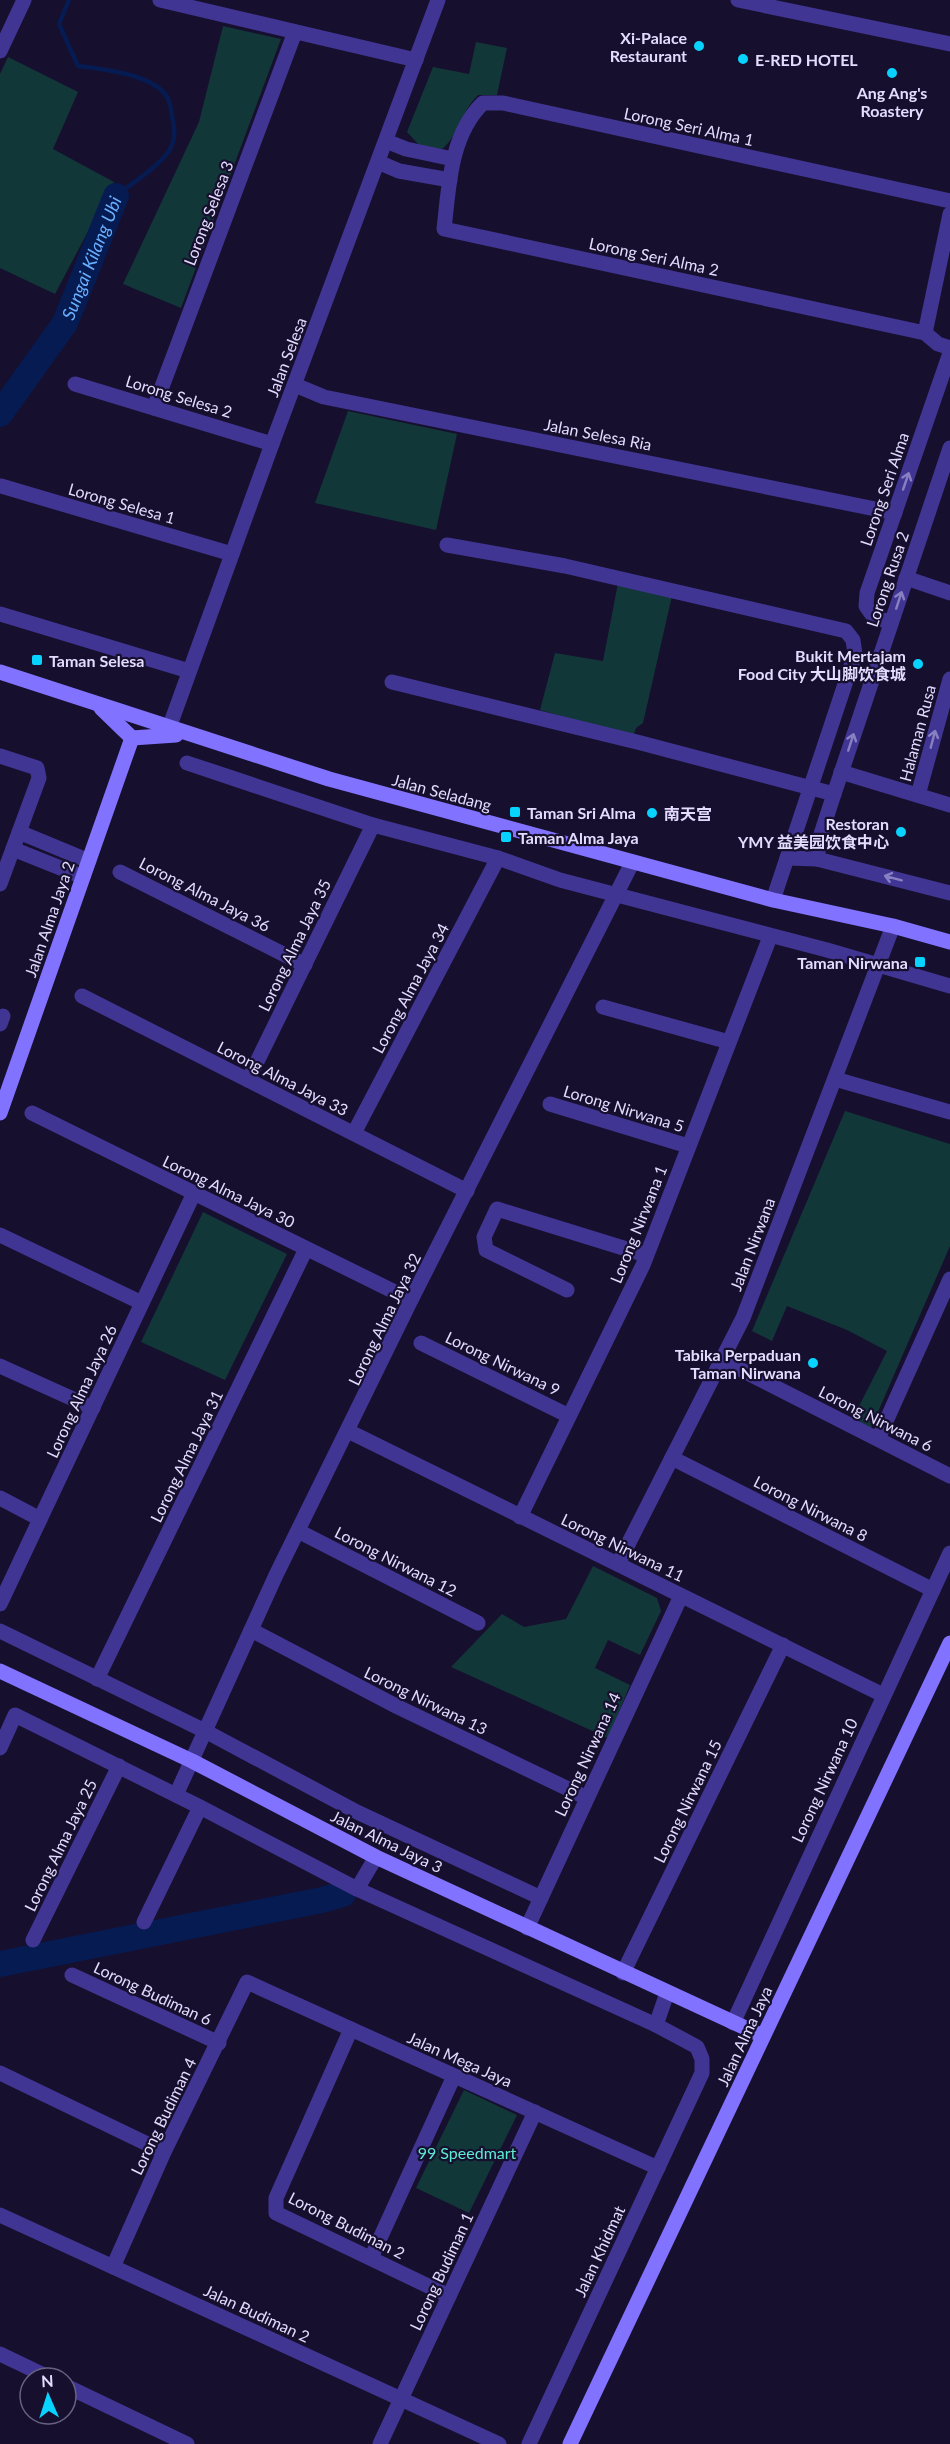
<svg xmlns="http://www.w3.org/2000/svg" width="950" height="2444" viewBox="0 0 950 2444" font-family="Lato,'Noto Sans SC',sans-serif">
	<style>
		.green { fill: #113739 }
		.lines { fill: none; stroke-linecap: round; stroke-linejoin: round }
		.stream { stroke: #051b51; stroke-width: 4.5 }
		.river { stroke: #051b51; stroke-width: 26 }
		.street { stroke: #403592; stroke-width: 15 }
		.secondary { stroke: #8173ff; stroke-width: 15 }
		.oneway { stroke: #8980c3 }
		.poi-dot { fill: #08d3ff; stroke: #170f2e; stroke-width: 2 }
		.labels { text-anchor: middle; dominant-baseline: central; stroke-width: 4.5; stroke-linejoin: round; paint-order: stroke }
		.poi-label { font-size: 16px; font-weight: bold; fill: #e3dcff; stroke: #170f2e; text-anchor: end }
		.street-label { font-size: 16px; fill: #e3dcff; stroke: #170f2e }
		.park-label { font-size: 16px; fill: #5becd3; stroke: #170f2e }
		.water-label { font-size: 18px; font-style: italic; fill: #6aafff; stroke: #170f2e }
	</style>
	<rect width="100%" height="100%" fill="#170f2e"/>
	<g class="green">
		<polygon points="223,26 281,39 181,308 123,284 199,122"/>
		<path d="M476,42L507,48L497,95H478C460,113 459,136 441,150L420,146L407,132L433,67L469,74Z"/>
		<polygon points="8,57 78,92 53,149 114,182 55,294 0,268 0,74"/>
		<polygon points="348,411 457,434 436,530 315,503"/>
		<polygon points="618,583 672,596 643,723 636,728 633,737 540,710 555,653 603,661"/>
		<polygon points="845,1111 950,1144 950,1246 871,1428 853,1418 887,1351 847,1330 787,1306 772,1341 752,1331"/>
		<polygon points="203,1212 287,1254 225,1380 141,1342"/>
		<polygon points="593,1566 657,1598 661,1611 640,1655 608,1640 595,1668 630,1685 608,1738 451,1667 502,1614 524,1627 566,1619"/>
		<polygon points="464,2090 517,2115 469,2213 416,2188"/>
	</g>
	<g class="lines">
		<path class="stream" d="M69,0L59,24L78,66C103,69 149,74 165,94C170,99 171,109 172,116C175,129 176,139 169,151C158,167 131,184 116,196"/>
		<g class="river">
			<path id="s1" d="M0,414L65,323L116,196"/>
			<polyline points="0,1964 322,1900 343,1894"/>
		</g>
		<g class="street">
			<polyline points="160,0 416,60"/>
			<polyline points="738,0 950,44"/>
			<polyline points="0,51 24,0"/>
			<polyline points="386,141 406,149 453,159"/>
			<polyline points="378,162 399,171 450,180"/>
			<path d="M950,201L503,103H483C450,135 449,186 444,229L925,333L938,344L950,348"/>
			<polyline points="925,333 950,214"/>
			<polyline points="75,384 272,444"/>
			<polyline points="295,385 324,397 895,513"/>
			<polyline points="154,408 295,32"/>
			<polyline points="1,486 232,554"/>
			<polyline points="447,545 565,566 846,631 853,640 855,654 773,900"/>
			<polyline points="906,578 950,593"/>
			<polyline points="0,614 189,671"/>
			<polyline points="891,623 873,616 866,606 867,593 950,353"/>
			<polyline points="392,682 641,743 834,794"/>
			<polyline points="169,728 272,444 438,0"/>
			<polyline points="0,756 37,768 39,778 0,884"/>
			<polyline points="187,763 373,825 498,858 560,880 827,950 950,986"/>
			<polyline points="841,772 950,805"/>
			<polyline points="918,795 950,679"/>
			<polyline points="19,832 89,861"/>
			<polyline points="13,849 83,877"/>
			<polyline points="787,858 817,859 950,893"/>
			<polyline points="817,859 820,837 834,794 950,448"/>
			<polyline points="120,872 305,965"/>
			<polyline points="82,996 467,1191"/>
			<polyline points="603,1007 729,1042"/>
			<polyline points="0,1024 3,1016"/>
			<polyline points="835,1079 950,1112"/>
			<polyline points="248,1080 373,825"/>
			<polyline points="550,1104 688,1146"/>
			<polyline points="32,1113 411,1300"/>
			<polyline points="354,1133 498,858"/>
			<polyline points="0,1235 142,1303"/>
			<polyline points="567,1290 486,1250 484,1237 497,1209 646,1255"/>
			<polyline points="421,1343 569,1416"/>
			<polyline points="722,1360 950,1476"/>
			<polyline points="0,1366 93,1408"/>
			<polyline points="348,1431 883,1695"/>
			<polyline points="878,1439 950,1279"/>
			<polyline points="672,1458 933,1590"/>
			<polyline points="0,1498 40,1519"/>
			<polyline points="520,1517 643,1265 770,937"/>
			<polyline points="298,1531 478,1623"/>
			<polyline points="618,1564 743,1318 893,926"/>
			<polyline points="0,1604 194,1193"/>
			<polyline points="251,1630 398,1707 587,1798"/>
			<polyline points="0,1631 205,1731 357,1812 541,1898"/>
			<polyline points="97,1679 306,1249"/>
			<polyline points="0,1748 15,1715 200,1807 357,1889 656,2025 697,2047 702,2059 702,2073 529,2444"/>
			<polyline points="176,1795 276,1575 411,1300 632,863"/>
			<polyline points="357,1889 376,1857"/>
			<polyline points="144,1922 200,1807"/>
			<polyline points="527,1928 681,1596"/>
			<polyline points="33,1940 119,1766"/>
			<polyline points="623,1973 783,1645"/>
			<polyline points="72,1975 219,2043"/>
			<polyline points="733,2023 950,1553"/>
			<polyline points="656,2025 667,1993"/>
			<polyline points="351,2029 276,2198 276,2213 449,2296"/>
			<polyline points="0,2073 164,2152"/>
			<polyline points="0,2215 499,2444"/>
			<polyline points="371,2258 454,2076"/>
			<polyline points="113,2267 164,2152 247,1982 658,2168"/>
			<polyline points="0,2354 50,2378"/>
			<polyline points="66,2386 187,2444"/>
			<polyline points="380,2444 535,2112"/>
		</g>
		<g class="secondary">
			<polyline points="0,672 329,779 773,900 893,926 950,942"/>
			<polyline points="101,708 132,738"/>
			<polyline points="132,738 176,735"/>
			<polyline points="0,1113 132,738"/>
			<polyline points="0,1671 192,1761 376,1857 763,2036"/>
			<polyline points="570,2444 950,1643"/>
		</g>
	</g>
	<defs><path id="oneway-shaft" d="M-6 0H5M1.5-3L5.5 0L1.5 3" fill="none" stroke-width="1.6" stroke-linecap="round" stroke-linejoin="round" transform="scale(1.5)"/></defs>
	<g class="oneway">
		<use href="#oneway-shaft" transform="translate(906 481) rotate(-71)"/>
		<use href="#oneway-shaft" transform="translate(899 600) rotate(-72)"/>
		<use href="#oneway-shaft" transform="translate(933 739) rotate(-75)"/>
		<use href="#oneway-shaft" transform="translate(851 742) rotate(-72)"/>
		<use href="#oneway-shaft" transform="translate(893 878) rotate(-165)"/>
	</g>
	<g class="poi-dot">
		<circle cx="699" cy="46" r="6"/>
		<circle cx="743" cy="59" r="6"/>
		<circle cx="892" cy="73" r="6"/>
		<rect x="31" y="654" width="12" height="12" rx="3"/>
		<circle cx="918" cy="664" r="6"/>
		<rect x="509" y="806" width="12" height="12" rx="3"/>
		<circle cx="652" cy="813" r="6"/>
		<circle cx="901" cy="832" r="6"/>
		<rect x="500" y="831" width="12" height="12" rx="3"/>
		<rect x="914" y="956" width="12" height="12" rx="3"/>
		<circle cx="813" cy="1363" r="6"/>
	</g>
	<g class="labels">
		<g class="poi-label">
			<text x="687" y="37">Xi-Palace<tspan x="687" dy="18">Restaurant</tspan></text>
			<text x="755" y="59" text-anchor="start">E-RED HOTEL</text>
			<text x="892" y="92" text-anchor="middle">Ang Ang's<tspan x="892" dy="18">Roastery</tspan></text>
			<text x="906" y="655">Bukit Mertajam<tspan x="906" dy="18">Food City 大山脚饮食城</tspan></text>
			<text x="49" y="660" text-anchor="start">Taman Selesa</text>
			<text x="527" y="812" text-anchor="start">Taman Sri Alma</text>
			<text x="664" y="813" text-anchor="start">南天宫</text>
			<text x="889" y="823">Restoran<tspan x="889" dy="18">YMY 益美园饮食中心</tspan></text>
			<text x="518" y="837" text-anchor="start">Taman Alma Jaya</text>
			<text x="908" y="962">Taman Nirwana</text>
			<text x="801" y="1354">Tabika Perpaduan<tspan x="801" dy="18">Taman Nirwana</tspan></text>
		</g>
		<g class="street-label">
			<text transform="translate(689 126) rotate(12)">Lorong Seri Alma 1</text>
			<text transform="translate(208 213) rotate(-69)">Lorong Selesa 3</text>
			<text transform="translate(654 256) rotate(12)">Lorong Seri Alma 2</text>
			<text transform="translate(286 357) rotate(-69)">Jalan Selesa</text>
			<text transform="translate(179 396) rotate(17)">Lorong Selesa 2</text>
			<text transform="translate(598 434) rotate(11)">Jalan Selesa Ria</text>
			<text transform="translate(884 489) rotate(-71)">Lorong Seri Alma</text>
			<text transform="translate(122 503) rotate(16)">Lorong Selesa 1</text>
			<text transform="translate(887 579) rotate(-71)">Lorong Rusa 2</text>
			<text transform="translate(917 733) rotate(-75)">Halaman Rusa</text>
			<text transform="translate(442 792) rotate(15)">Jalan Seladang</text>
			<text transform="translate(205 894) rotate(27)">Lorong Alma Jaya 36</text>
			<text transform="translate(49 919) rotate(-71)">Jalan Alma Jaya 2</text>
			<text transform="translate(294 945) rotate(-64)">Lorong Alma Jaya 35</text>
			<text transform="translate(410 988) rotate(-62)">Lorong Alma Jaya 34</text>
			<text transform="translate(283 1078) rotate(27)">Lorong Alma Jaya 33</text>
			<text transform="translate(624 1108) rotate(17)">Lorong Nirwana 5</text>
			<text transform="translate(229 1191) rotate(26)">Lorong Alma Jaya 30</text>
			<text transform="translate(638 1224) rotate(-68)">Lorong Nirwana 1</text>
			<text transform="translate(752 1244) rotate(-69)">Jalan Nirwana</text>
			<text transform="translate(384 1319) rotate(-64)">Lorong Alma Jaya 32</text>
			<text transform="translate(503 1363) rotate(26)">Lorong Nirwana 9</text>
			<text transform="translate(81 1391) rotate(-65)">Lorong Alma Jaya 26</text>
			<text transform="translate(876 1418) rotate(27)">Lorong Nirwana 6</text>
			<text transform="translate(186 1456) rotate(-64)">Lorong Alma Jaya 31</text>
			<text transform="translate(811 1508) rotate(27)">Lorong Nirwana 8</text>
			<text transform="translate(623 1547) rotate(26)">Lorong Nirwana 11</text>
			<text transform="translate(396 1561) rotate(27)">Lorong Nirwana 12</text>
			<text transform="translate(426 1700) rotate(26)">Lorong Nirwana 13</text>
			<text transform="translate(587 1754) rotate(-65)">Lorong Nirwana 14</text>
			<text transform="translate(824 1780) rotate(-65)">Lorong Nirwana 10</text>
			<text transform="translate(687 1801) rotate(-64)">Lorong Nirwana 15</text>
			<text transform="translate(387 1841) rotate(26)">Jalan Alma Jaya 3</text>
			<text transform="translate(60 1845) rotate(-64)">Lorong Alma Jaya 25</text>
			<text transform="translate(153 1993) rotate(25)">Lorong Budiman 6</text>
			<text transform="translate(744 2036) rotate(-65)">Jalan Alma Jaya</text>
			<text transform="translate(460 2059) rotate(24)">Jalan Mega Jaya</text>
			<text transform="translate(163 2116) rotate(-64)">Lorong Budiman 4</text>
			<text transform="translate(347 2225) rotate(27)">Lorong Budiman 2</text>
			<text transform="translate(599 2251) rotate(-65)">Jalan Khidmat</text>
			<text transform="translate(441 2271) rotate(-65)">Lorong Budiman 1</text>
			<text transform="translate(257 2313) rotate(25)">Jalan Budiman 2</text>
		</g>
		<g class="park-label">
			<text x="467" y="2152">99 Speedmart</text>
		</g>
		<g class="water-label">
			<text stroke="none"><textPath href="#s1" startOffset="182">Sungai Kilang Ubi</textPath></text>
		</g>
	</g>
	<g transform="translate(48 2396) rotate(357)"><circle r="28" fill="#170f2e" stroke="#696182" stroke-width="1.5"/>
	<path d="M0-4.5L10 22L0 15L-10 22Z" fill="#08d3ff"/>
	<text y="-9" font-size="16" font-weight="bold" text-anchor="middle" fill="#e3dcff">N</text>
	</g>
</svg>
